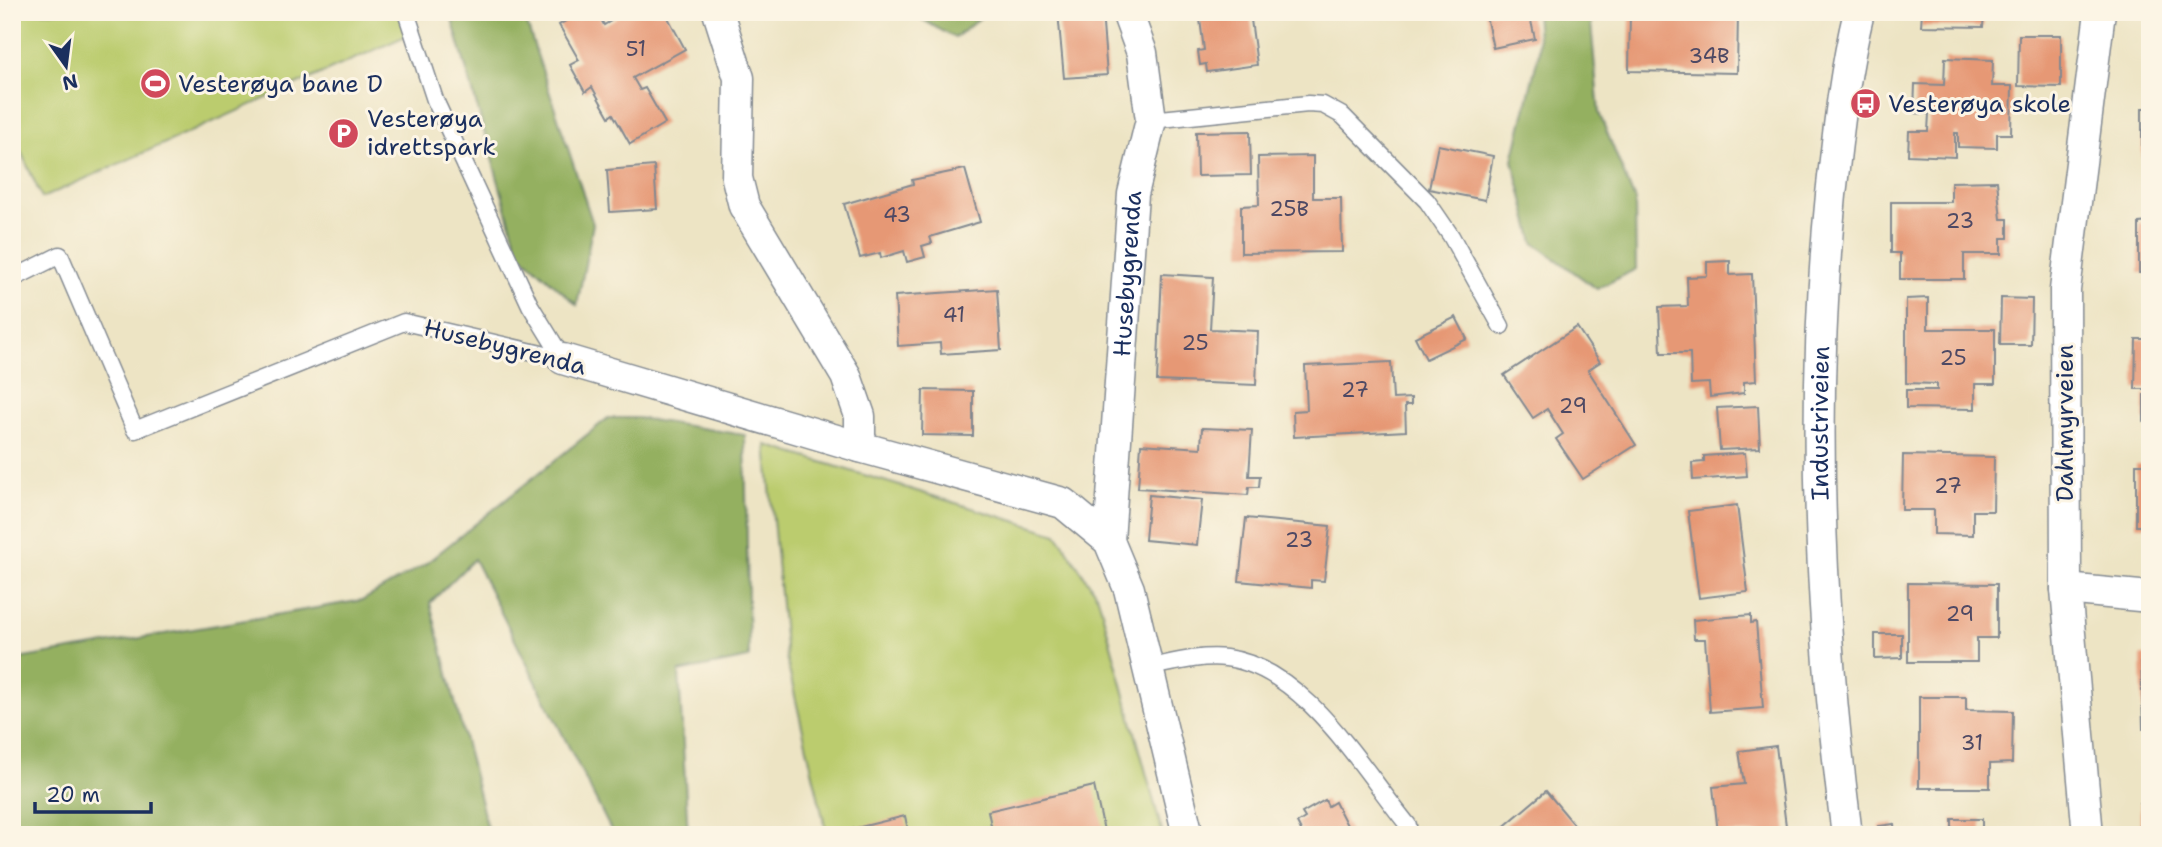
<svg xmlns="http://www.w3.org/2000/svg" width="2162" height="847" viewBox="0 0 2162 847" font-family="'Shantell Sans',sans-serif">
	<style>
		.green { fill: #bbcc6e; stroke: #6b7e66; stroke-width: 2 }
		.forest { fill: #94b061; stroke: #587060; stroke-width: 2 }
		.building { fill: #e69875 }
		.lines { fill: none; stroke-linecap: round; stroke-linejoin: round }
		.lane-casing { stroke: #848a91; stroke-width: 19 }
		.street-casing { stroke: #848a91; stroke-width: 33 }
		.lane { stroke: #fff; stroke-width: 16 }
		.street { stroke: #fff; stroke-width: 30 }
		.labels { text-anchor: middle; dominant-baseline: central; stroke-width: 6; stroke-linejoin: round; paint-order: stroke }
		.number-label { font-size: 21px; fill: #4e4964 }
		.poi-label { font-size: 24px; fill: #1b2f5e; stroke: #fcf5e5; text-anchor: start }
		.street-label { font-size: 24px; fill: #1b2f5e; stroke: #fcf5e5 }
	</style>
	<rect width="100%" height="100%" fill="#fcf5e5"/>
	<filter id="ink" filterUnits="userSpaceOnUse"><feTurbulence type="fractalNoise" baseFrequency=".0143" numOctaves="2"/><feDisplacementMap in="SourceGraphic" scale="14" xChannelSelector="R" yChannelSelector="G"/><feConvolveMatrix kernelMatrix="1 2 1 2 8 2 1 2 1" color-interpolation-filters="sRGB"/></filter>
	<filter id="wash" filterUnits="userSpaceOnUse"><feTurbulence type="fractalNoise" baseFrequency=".00686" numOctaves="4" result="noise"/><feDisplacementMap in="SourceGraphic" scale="28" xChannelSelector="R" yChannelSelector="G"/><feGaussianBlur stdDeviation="1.57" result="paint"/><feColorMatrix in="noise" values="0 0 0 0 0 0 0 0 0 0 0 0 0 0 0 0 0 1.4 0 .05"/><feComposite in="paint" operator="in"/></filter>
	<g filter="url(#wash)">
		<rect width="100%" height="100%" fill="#ede4c4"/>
		<g class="green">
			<polygon points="12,12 398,12 408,35 42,198 12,132"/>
			<polygon points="766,445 1057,534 1098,597 1163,835 827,835 786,657"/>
		</g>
		<g class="forest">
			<polygon points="450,12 523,12 593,224 577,305 519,253"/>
			<polygon points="909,12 987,12 955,38"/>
			<polygon points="1536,12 1590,12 1599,113 1635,201 1636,269 1597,289 1534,243 1513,160 1539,52"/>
			<polygon points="608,418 638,418 745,435 749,658 679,672 688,835 618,835 612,832 474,559 430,603 489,835 12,835 12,660 363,600 424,565"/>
		</g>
		<g id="blocks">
			<g class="building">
				<polygon points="582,12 597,12 604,25 626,12 665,12 685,49 633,78 640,90 645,88 665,123 630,144 613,114 609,117 592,87 585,92 570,65 579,60 559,25"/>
				<polygon points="1058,12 1102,12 1107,75 1064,78"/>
				<polygon points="1199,12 1250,12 1257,65 1207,72 1206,64 1200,65 1198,51 1204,50"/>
				<polygon points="1485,12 1529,12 1535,39 1493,48"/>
				<polygon points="1630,12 1738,12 1737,73 1629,71"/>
				<polygon points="1922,12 1984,12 1983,27 1921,26"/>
				<polygon points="2019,35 2061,35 2061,87 2018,86"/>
				<polygon points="1945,58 1993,60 1992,86 2012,86 2011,134 1997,134 1997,148 1958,147 1958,133 1955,133 1955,157 1908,155 1909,131 1928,131 1929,114 1914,113 1915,84 1944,85"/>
				<rect x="2142" y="108" width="8" height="50"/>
				<polygon points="1250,131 1251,175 1197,176 1196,132"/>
				<polygon points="1438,145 1493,156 1485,200 1429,189"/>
				<polygon points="1313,156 1313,198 1341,198 1342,252 1241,253 1241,206 1259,205 1258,157"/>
				<polygon points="654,166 657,209 610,212 607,170"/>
				<polygon points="965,169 980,222 930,237 932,243 922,246 925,257 907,262 904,251 881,258 880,253 860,258 844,204 913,184 912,180"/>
				<polygon points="1997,181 2001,219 2008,219 2008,238 2001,238 2001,254 1964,254 1964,279 1900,279 1900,253 1891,253 1891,202 1951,202 1951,182"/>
				<polygon points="2150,222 2150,273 2139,273 2139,223"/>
				<polygon points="1730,261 1730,275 1752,274 1756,381 1744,382 1744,393 1710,397 1709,383 1691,384 1690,353 1661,353 1659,307 1688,306 1687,277 1707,276 1707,262"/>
				<polygon points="1162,274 1213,277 1210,329 1258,331 1256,385 1157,381"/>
				<polygon points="997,289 1001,350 941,354 940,343 898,346 895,296"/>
				<polygon points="1928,298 1928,329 1995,329 1995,384 1975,384 1975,409 1906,408 1906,390 1937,390 1937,384 1906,383 1906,299"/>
				<polygon points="2001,298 2032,299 2031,345 2000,345"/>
				<polygon points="1456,317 1467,339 1426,359 1415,337"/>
				<polygon points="1577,327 1600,362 1588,370 1636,445 1583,479 1556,439 1563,434 1547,409 1533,418 1504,375"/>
				<polygon points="2136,339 2150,339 2150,389 2135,389"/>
				<polygon points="1391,362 1393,399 1411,398 1411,405 1405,405 1406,431 1294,437 1293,411 1307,410 1305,366"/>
				<polygon points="923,390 973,391 973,436 922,435"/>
				<polygon points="2144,395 2150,395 2150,420 2144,421"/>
				<polygon points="1758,406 1760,448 1720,450 1717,408"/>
				<polygon points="1202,428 1252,430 1249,476 1260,476 1259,487 1249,487 1248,495 1138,488 1141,444 1201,448"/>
				<polygon points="1745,453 1747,476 1693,480 1692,463 1704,462 1704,456"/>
				<polygon points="1903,455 1994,457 1993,511 1973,511 1973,535 1934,534 1934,510 1902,510"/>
				<rect x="2136" y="464" width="14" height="62"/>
				<polygon points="1149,495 1202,500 1197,545 1145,540"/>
				<polygon points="1737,505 1748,592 1699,598 1688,511"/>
				<polygon points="1246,518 1330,526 1324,581 1311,580 1311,588 1239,581"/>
				<polygon points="1908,583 1997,584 1997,638 1977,638 1977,662 1908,662"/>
				<polygon points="1751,615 1751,623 1756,622 1763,708 1710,712 1705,639 1694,639 1693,620"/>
				<polygon points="1875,634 1902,634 1902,658 1875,659"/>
				<polygon points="2141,655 2150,655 2150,729 2143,729"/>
				<polygon points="1919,697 1966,697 1966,710 2013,711 2012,763 1990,764 1990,788 1919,788"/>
				<polygon points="1776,746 1787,834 1718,833 1713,787 1744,784 1739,751"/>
				<polygon points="1094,786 1105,835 993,835 988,811"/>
				<polygon points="1546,791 1583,835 1494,835"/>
				<polygon points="1325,800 1328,806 1335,802 1352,835 1303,835 1297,823 1305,818 1302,813"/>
				<rect x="2140" y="803" width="10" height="32"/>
				<polygon points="905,816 909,835 849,835 848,830"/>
				<rect x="1952" y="819" width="30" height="16"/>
				<polygon points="1894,824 1895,835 1881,835 1879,826"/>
			</g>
		</g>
	</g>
	<g filter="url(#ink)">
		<use href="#blocks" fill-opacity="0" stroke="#848a91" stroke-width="2"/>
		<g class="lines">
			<defs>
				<g id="lane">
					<polyline points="406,12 435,100 530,305 563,359"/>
					<polyline points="1151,120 1308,104 1323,105 1343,116 1427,201 1451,236 1501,326"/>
					<polyline points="12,279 60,255 135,430 404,322 563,359"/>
					<path d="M1146,668C1172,663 1199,655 1226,658C1304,667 1362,769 1408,825"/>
				</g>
				<g id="street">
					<polyline points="718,12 739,78 737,178 744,206 846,376 860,416 860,447"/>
					<polyline points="563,359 860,447 1063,503 1109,541 1129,589 1188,835"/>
					<path id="s1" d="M1109,541L1133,194L1151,120L1142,53L1127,12"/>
					<polyline points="2066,589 2150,597"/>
					<path id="s2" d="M1847,835C1820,626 1810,404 1831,195C1838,133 1844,73 1859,12"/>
					<polyline points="2088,835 2066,589 2065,290 2100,12"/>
				</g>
			</defs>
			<use href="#lane" class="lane-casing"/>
			<use href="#street" class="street-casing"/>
			<use href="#lane" class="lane"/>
			<use href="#street" class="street"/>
		</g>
	</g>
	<defs>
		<symbol id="stadium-disc" viewBox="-11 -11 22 22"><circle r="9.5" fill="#d1495b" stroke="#fcf5e5"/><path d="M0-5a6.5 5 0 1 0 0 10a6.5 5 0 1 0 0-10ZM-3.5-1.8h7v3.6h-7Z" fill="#fff"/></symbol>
		<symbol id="bus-disc" viewBox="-11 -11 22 22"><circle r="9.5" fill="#d1495b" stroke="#fcf5e5"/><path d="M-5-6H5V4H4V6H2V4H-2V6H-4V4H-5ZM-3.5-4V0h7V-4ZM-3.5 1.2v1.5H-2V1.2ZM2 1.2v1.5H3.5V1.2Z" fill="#fff"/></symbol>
		<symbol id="parking-disc" viewBox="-11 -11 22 22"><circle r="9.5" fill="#d1495b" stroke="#fcf5e5"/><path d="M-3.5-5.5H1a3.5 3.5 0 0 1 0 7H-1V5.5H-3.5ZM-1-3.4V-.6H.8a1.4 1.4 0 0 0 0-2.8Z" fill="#fff"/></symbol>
	</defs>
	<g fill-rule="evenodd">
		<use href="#stadium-disc" x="138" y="66" width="35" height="35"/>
		<use href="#bus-disc" x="1848" y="86" width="35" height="35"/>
		<use href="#parking-disc" x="326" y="116" width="35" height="35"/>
	</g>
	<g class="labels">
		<g class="number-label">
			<text x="636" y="49">51</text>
			<text x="1709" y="56">34B</text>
			<text x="1289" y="209">25B</text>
			<text x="897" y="215">43</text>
			<text x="1960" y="221">23</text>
			<text x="954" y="315">41</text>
			<text x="1195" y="343">25</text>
			<text x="1953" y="358">25</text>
			<text x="1355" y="390">27</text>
			<text x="1573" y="406">29</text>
			<text x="1948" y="486">27</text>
			<text x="1299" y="540">23</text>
			<text x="1960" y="614">29</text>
			<text x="1972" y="743">31</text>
		</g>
		<g class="poi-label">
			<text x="178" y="84">Vesterøya bane D</text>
			<text x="1888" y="104">Vesterøya skole</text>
			<text x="367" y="119">Vesterøya<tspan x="367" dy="28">idrettspark</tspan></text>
		</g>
		<g class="street-label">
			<text stroke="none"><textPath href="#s1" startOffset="268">Husebygrenda</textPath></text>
			<text transform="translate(505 347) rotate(14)">Husebygrenda</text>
			<text stroke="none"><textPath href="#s2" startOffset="413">Industriveien</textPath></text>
			<text transform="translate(2065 423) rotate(-90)">Dahlmyrveien</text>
		</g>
	</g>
	<rect width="2162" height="847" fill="none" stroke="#fcf5e5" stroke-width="42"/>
	<g transform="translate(66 66) rotate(166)" stroke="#fcf5e5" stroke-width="5" paint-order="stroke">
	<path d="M0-5L12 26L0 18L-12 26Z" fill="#1b2f5e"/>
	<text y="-10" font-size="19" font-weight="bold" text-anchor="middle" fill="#1b2f5e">N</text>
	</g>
	<path d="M35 802v10h116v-10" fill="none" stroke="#1b2f5e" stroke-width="3.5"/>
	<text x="46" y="802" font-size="21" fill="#1b2f5e" stroke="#fcf5e5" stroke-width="5" paint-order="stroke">20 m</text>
</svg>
